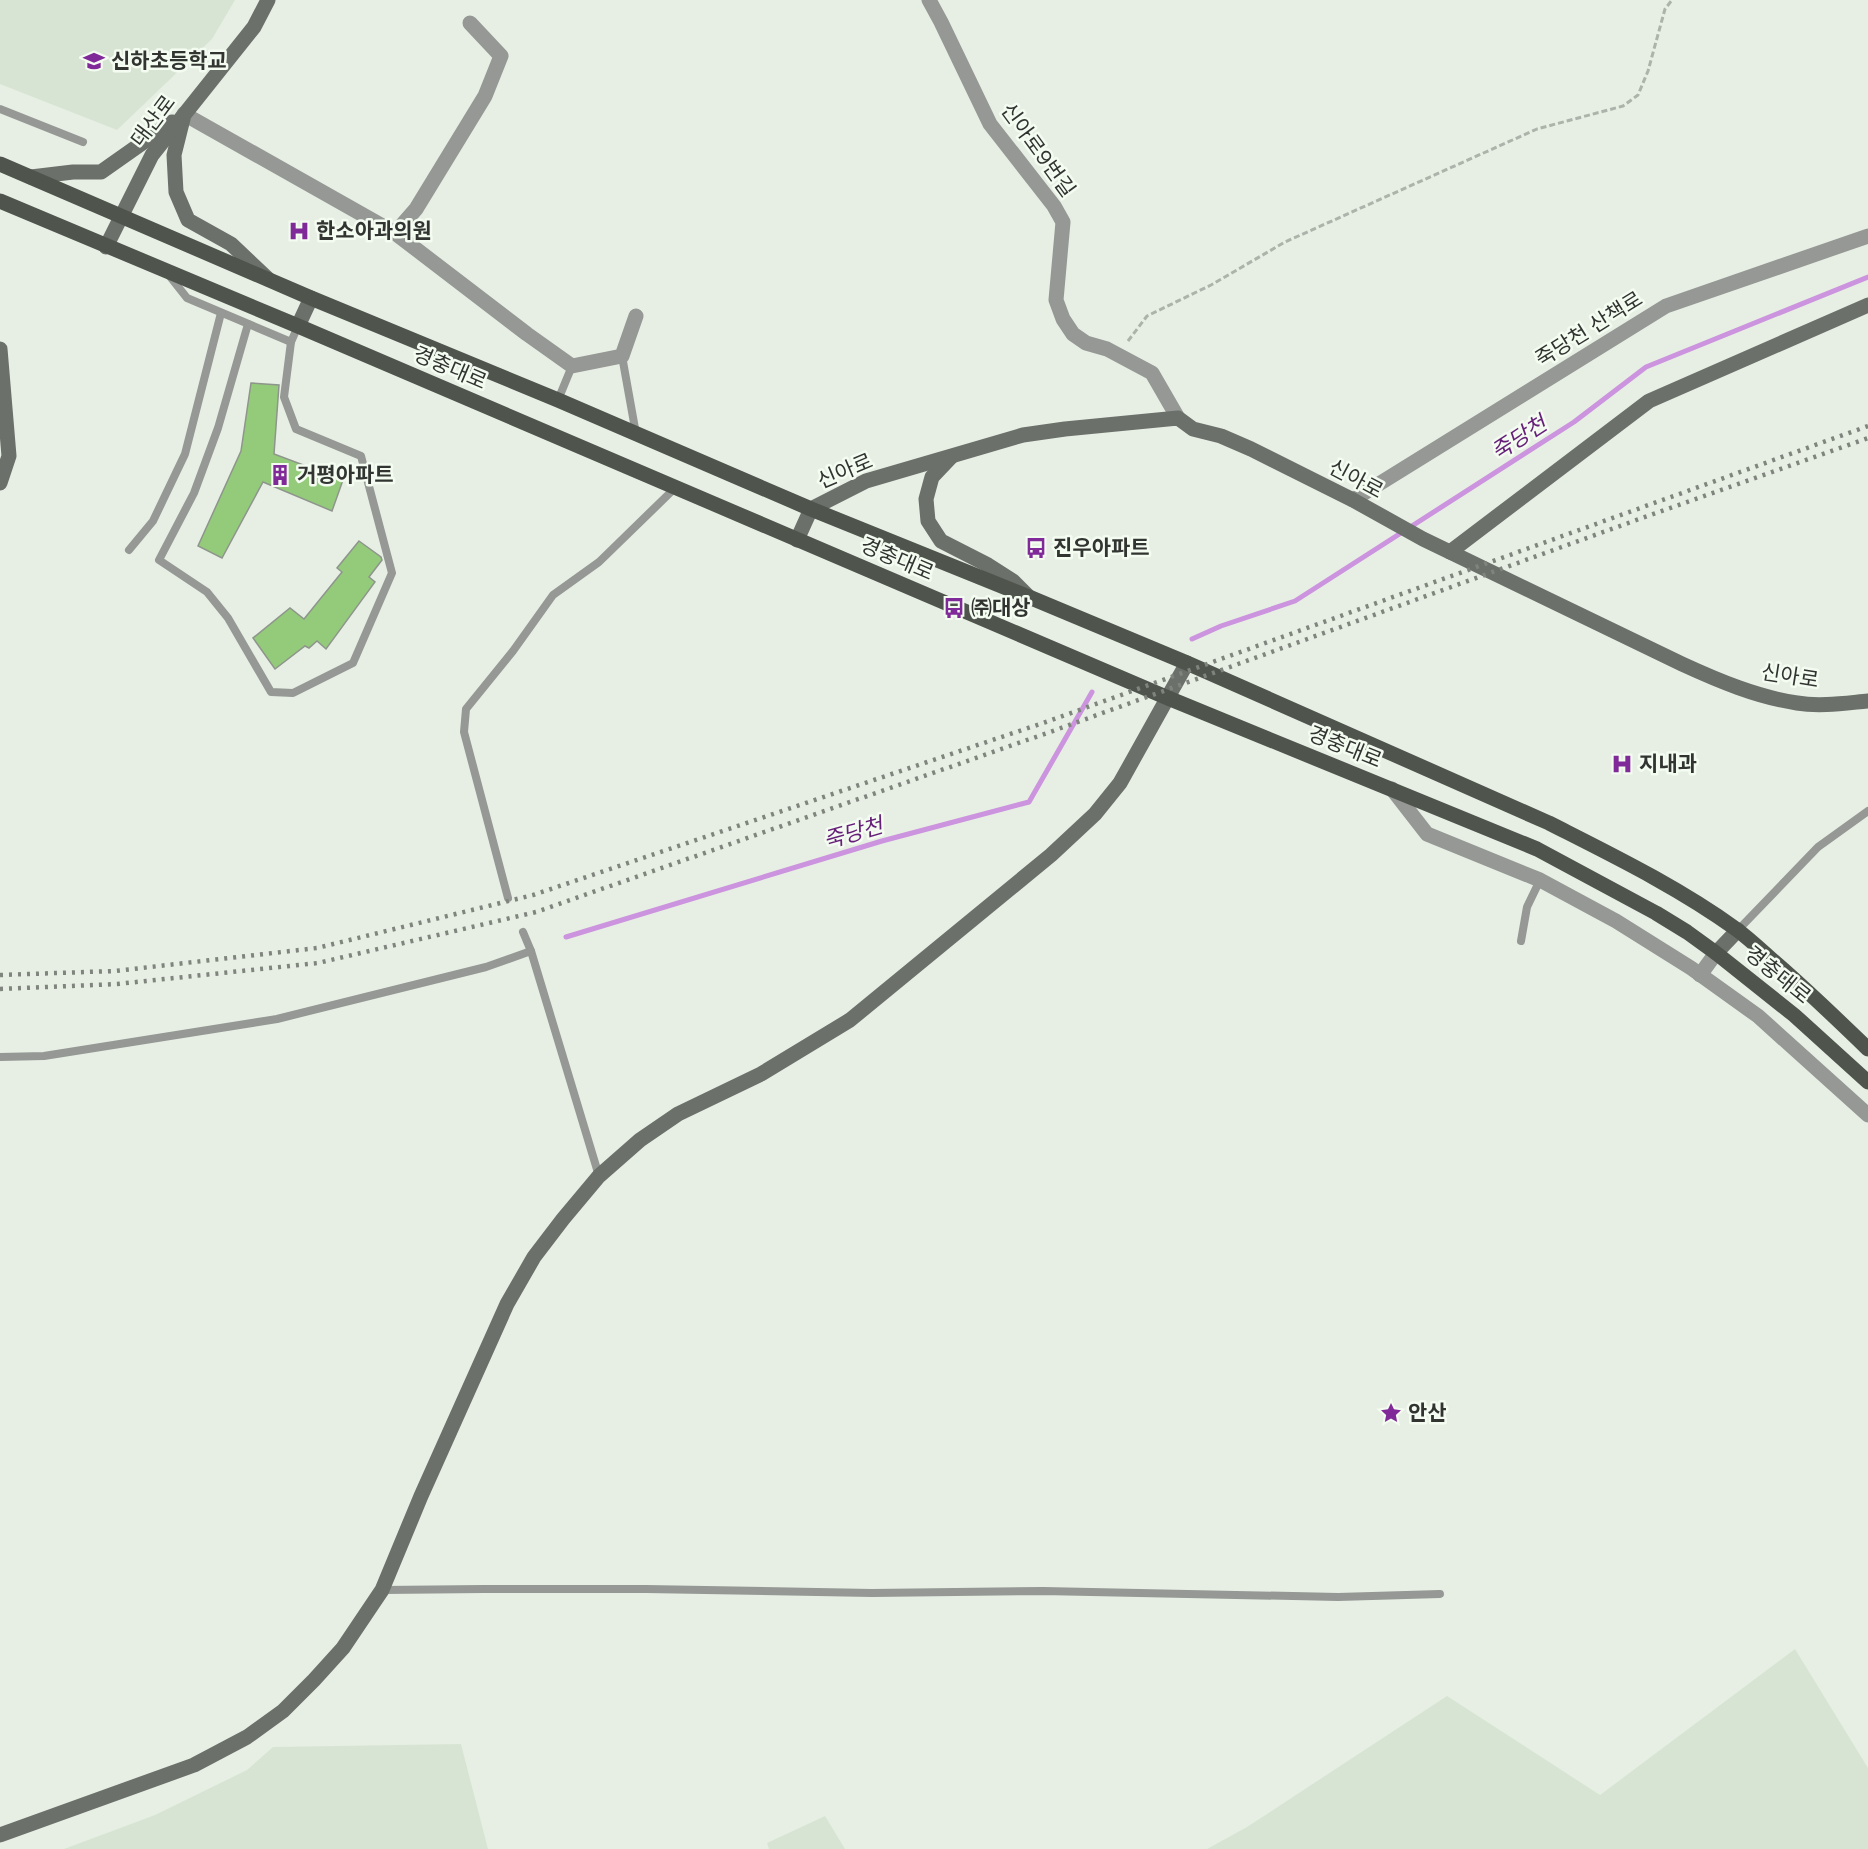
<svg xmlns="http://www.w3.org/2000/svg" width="1868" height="1849" viewBox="0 0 1868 1849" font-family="'DM Sans','Noto Sans KR',sans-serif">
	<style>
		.built { fill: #d8e4d3 }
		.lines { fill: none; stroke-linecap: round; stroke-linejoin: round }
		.stream { stroke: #cc93de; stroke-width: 5 }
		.building { fill: #94cb7b; stroke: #8e958c; stroke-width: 1.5 }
		.path { stroke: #acb3aa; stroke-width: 3; stroke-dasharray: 6 3; stroke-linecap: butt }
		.lane { stroke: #959894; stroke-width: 8 }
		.street { stroke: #959894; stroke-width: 15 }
		.secondary { stroke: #6c706a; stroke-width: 15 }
		.primary { stroke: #4f544d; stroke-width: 15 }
		.rail { stroke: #7f847d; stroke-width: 4.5; stroke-dasharray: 3 6; stroke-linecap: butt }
		.labels { text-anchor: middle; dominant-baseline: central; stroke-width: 5; stroke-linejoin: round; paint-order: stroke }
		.poi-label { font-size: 21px; font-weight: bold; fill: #313430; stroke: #f4fcf1; text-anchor: start }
		.street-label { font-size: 21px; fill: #313430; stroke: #f4fcf1 }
		.water-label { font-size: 22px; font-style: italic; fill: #661f79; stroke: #f4fcf1 }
	</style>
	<rect width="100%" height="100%" fill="#e7efe4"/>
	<g class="built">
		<polygon points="0,0 235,0 212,39 117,130 0,84"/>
		<polygon points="1795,1649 1868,1768 1868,1849 1207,1849 1247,1827 1447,1696 1600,1795"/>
		<polygon points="461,1744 488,1849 64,1849 155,1815 247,1770 273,1747"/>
		<polygon points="825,1816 845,1849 769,1849 767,1843"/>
	</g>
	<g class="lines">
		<g class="stream">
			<polyline points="1192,639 1221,626 1295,601 1574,422 1646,367 1868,277"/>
			<polyline points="566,937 882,841 1029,802 1092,692"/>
		</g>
	</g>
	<g class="building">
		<polygon points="251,383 279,385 274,454 343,480 332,511 263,482 222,558 198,546 241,451"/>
		<polygon points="359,541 381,557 382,560 369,577 375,582 326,649 317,641 309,648 305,646 275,669 253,638 290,608 304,619 342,572 337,568"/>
	</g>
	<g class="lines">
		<polyline class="path" points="1128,341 1147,316 1211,285 1285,242 1537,129 1623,106 1638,95 1648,71 1665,9 1672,0"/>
		<g class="lane">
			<polyline points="0,109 83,142"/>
			<polyline points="168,274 187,298 291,342"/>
			<polyline points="248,324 218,428 194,493 159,560 207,592 228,618 271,692 293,693 353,663 392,573 361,456 296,429 284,397 291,342 298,326"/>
			<polyline points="622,356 636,434"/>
			<polyline points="558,400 572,366"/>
			<polyline points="129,550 153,521 185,454 221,313"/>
			<polyline points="508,898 464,732 466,709 513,651 553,595 599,562 675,488"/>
			<polyline points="1738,930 1818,847 1868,811"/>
			<polyline points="523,932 531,951 599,1176"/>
			<polyline points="1521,941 1527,907 1540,880"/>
			<polyline points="0,1057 44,1056 277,1019 486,967 531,951"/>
			<polyline points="382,1590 484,1589 646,1589 872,1593 1043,1591 1338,1597 1440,1594"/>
		</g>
		<g class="street">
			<polyline points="929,0 941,22 990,124 1054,206 1063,222 1056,300 1063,319 1073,334 1086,343 1107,349 1152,373 1178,418"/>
			<polyline points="184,114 395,233 527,334 572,366 622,356 636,316"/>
			<polyline points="395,233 416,209 485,96 501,56 470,23"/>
			<polyline points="1353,500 1666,306 1868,236"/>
			<polyline points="1392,789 1427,834 1540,880 1616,921 1691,968 1758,1016 1868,1115"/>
			<polyline points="1700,975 1716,953"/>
		</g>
		<g class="secondary">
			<polyline points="183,119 174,155 176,192 188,220 231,244 268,279"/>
			<polyline points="31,177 73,172 101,172 172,122"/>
			<polyline points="106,247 152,155 254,27 268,0"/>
			<polyline points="298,326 311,298"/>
			<polyline points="0,349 9,456 0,483"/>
			<polyline points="951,457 932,477 926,499 928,521 941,541 988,565 1013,581 1029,597"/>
			<path d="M797,540L811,509L866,481L1023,435L1065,429L1178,418L1193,429L1221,436L1251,449L1353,500L1423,539L1682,664C1719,681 1757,697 1797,703C1820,707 1846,703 1868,701"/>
			<polyline points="1450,552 1649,401 1868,305"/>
			<polyline points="1716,953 1738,930"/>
			<polyline points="0,1835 194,1765 247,1737 283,1711 314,1680 343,1648 382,1590 421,1496 507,1304 534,1257 563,1219 599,1176 640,1140 678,1114 761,1074 850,1020 1051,855 1095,814 1120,783 1187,663"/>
		</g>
		<g class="primary">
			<path d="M0,164L311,298L558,400L811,509L1029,597L1187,663L1549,823C1612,855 1678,887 1736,929C1751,940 1764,953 1778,965C1809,992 1838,1020 1868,1049"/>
			<polyline points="0,201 298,326 1168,698 1537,849 1656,913 1687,932 1716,953 1794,1015 1868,1082"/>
		</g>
		<g class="rail">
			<polyline points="0,975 115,971 317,948 533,895 1046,722 1868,426"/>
			<polyline points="0,989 117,984 318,963 536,912 1050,732 1631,522 1868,438"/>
		</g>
	</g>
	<defs>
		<symbol id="school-bare" viewBox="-9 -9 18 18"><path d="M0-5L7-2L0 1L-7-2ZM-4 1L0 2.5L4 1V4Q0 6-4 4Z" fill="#802998" stroke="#f4fcf1" stroke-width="2.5" paint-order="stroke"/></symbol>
		<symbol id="hospital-bare" viewBox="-9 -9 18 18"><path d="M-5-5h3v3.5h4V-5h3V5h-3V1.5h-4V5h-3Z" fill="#802998" stroke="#f4fcf1" stroke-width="2.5" paint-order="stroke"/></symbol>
		<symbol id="building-bare" viewBox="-9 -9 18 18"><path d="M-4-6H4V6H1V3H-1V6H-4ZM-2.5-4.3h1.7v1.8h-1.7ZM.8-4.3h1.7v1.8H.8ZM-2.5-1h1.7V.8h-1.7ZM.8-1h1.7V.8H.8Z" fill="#802998" stroke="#f4fcf1" stroke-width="2.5" paint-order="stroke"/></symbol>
		<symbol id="bus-bare" viewBox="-9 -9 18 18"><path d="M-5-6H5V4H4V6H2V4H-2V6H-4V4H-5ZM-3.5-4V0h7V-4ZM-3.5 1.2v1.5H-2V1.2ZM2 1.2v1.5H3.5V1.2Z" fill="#802998" stroke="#f4fcf1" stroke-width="2.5" paint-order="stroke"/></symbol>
		<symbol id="sight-bare" viewBox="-9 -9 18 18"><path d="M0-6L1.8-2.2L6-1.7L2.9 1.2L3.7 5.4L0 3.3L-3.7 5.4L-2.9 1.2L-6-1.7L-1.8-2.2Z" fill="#802998" stroke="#f4fcf1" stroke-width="2.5" paint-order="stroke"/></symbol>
	</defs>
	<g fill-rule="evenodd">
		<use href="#school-bare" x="79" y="46" width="30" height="30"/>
		<use href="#hospital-bare" x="284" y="216" width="30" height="30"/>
		<use href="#building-bare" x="265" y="460" width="30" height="30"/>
		<use href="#bus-bare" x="1021" y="533" width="30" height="30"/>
		<use href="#bus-bare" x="939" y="593" width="30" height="30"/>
		<use href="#hospital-bare" x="1607" y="749" width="30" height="30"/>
		<use href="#sight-bare" x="1376" y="1398" width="30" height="30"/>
	</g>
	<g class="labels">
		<g class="poi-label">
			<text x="111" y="61">신하초등학교</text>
			<text x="316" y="231">한소아과의원</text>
			<text x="297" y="475">거평아파트</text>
			<text x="1053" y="548">진우아파트</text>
			<text x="971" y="608">㈜대상</text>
			<text x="1639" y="764">지내과</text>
			<text x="1408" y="1413">안산</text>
		</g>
		<g class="street-label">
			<text transform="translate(153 121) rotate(-53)">대산로</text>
			<text transform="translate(1038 150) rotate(54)">신아로9번길</text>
			<text transform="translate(1589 329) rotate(-32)">죽당천 산책로</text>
			<text transform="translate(450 368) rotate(23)">경충대로</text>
			<text transform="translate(845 471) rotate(-23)">신아로</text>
			<text transform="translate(1356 479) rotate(28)">신아로</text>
			<text transform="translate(897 559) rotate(23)">경충대로</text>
			<text transform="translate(1790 676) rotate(9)">신아로</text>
			<text transform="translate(1345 747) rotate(22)">경충대로</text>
			<text transform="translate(1778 975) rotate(39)">경충대로</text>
		</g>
		<g class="water-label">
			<text transform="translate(1519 438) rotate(-33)">죽당천</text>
			<text transform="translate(853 833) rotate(-16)">죽당천</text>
		</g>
	</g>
</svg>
